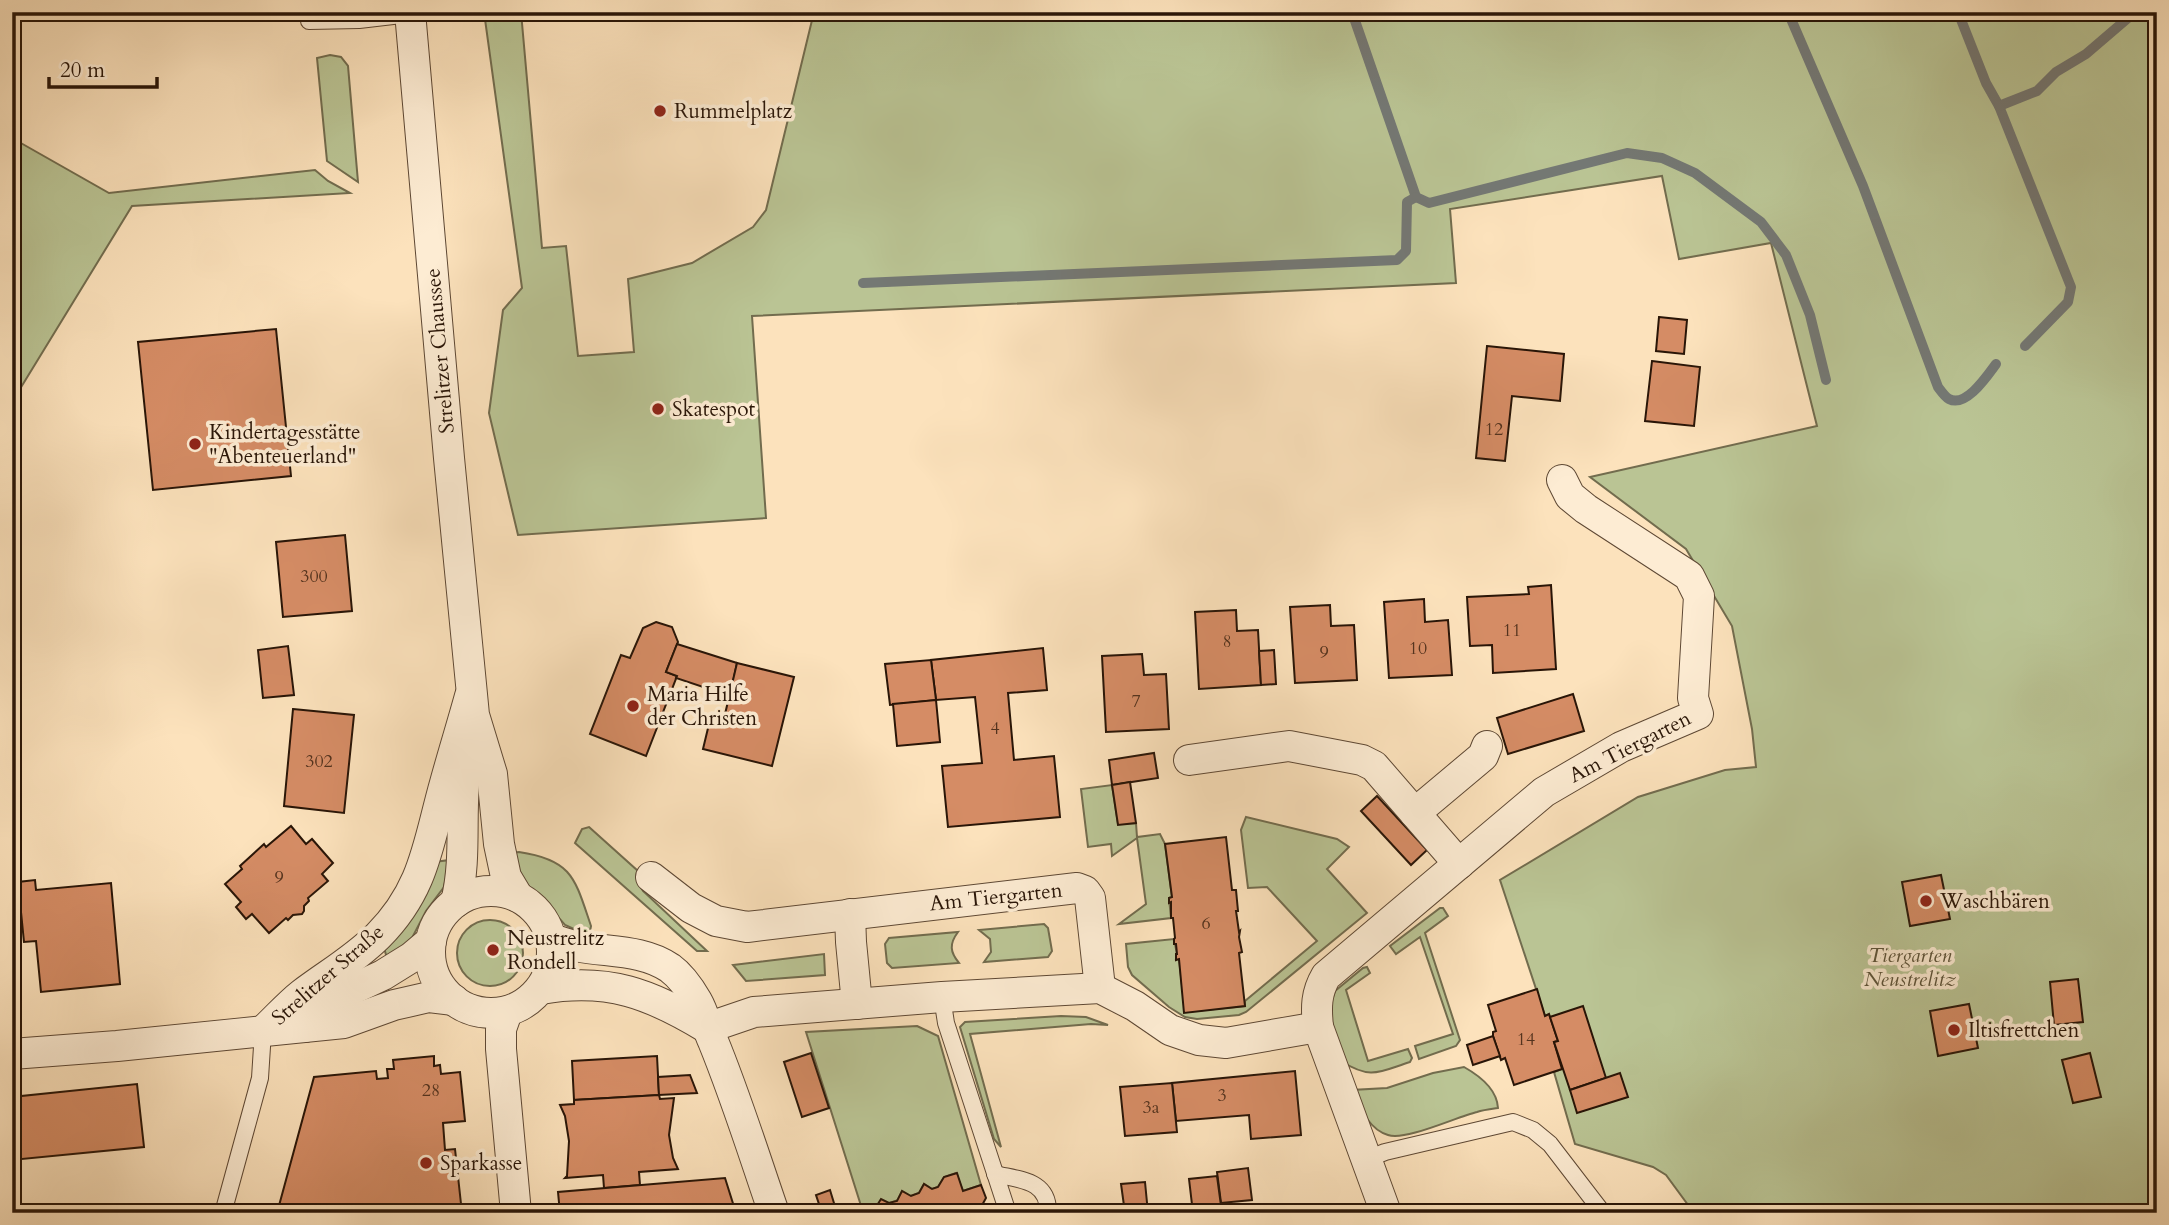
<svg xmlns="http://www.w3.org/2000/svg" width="2169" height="1225" viewBox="0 0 2169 1225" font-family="Cardo,serif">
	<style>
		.green { fill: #bac494; stroke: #726c4e; stroke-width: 2 }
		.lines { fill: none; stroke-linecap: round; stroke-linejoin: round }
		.stream { stroke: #747874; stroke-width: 10 }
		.building { fill: #d58c65; stroke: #291507; stroke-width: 2 }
		.lane-casing { stroke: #5e4834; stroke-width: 18 }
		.street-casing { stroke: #5e4834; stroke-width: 32 }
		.lane { stroke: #fdecd3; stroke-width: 16 }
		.street { stroke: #fdecd3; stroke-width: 30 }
		.poi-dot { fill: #8f2418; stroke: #fdecd3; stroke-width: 2.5 }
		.labels { text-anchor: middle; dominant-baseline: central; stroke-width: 7; stroke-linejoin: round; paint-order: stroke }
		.number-label { font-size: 18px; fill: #54331e }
		.poi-label { font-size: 21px; fill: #291507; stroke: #fdecd3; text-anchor: start }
		.street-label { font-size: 21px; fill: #291507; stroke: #fdecd3 }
		.park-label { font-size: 21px; font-style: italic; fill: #5c5238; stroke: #fdecd3 }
	</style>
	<rect width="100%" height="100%" fill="#fce2bc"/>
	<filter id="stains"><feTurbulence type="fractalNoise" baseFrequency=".00286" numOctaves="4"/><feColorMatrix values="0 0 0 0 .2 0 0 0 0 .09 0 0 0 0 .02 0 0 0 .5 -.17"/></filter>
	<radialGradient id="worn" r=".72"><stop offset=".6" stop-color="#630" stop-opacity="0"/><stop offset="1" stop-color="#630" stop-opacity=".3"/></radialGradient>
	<g class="green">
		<polygon points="484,12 521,12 542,248 566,246 578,356 634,352 628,279 692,263 753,227 766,210 814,12 2157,12 2157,1213 1694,1213 1666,1175 1653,1167 1575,1144 1554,1072 1562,1069 1554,1042 1558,1040 1549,1015 1545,1016 1500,880 1638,797 1725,770 1756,767 1752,729 1732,626 1686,549 1590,477 1817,426 1771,243 1679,259 1662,176 1450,209 1456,283 752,316 766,518 518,535 489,413 503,310 522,288"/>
		<polygon points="330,55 341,57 348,66 358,182 327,161 317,58"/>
		<polygon points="12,138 109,193 315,170 328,181 350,193 132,206 12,402"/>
		<polygon points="1112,785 1118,824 1136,823 1137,837 1160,834 1165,844 1172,897 1169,898 1171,918 1119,924 1146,904 1137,838 1112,856 1111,844 1088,847 1081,789"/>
		<polygon points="1246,817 1337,839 1349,847 1327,869 1367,913 1246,1012 1239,1015 1197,1019 1185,1017 1169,1007 1132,975 1128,967 1126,944 1174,939 1177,954 1176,959 1179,959 1185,1012 1245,1006 1245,1001 1317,941 1267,887 1248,888 1241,830"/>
		<polygon points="589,827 638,871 638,881 643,891 707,951 697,951 575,843 582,829"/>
		<path d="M519,852C573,860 575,879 591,926L590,931L585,934L565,925L538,894L527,885L510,853Z"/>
		<polygon points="450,860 444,887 426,911 412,938 388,962 383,944 434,862"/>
		<polygon points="1440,908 1443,908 1448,916 1425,933 1460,1040 1456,1046 1419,1059 1415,1046 1453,1034 1420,937 1396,954 1390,946"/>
		<circle cx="490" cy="953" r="33"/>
		<polygon points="1044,924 1048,928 1052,951 1048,957 984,962 991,952 990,939 979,930"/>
		<path d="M958,932C949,944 950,952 959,963L892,968L887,963L885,944L889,938Z"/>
		<polygon points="824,954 825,975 746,981 733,965"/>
		<path d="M1367,967L1370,973L1346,990L1368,1061L1408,1049L1412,1058L1410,1062C1379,1072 1371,1080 1341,1061L1327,1014L1335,991L1363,968Z"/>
		<polygon points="1061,1016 1086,1017 1108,1025 1091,1024 970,1034 1001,1147 994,1139 960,1027 965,1022"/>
		<polygon points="917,1026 938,1036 981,1185 963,1191 956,1173 944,1177 938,1187 932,1189 924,1184 919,1193 863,1212 806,1032"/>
		<path d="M1464,1067C1480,1076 1497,1089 1498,1108C1491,1109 1483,1110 1477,1112C1456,1117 1406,1141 1388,1135C1368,1129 1360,1107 1352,1090L1387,1088L1433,1073Z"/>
	</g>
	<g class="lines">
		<g class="stream">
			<polyline points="1352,12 1416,197 1429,203 1627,153 1662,158 1695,173 1761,222 1786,255 1810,315 1826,380"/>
			<path d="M1788,12L1863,186L1938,387C1941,391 1945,397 1949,399C1966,408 1987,376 1996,364"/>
			<polyline points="1958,12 1986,83 1999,106 2071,287 2068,302 2025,346"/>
			<polyline points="1999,106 2037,91 2056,72 2086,54 2135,12"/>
			<polyline points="863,283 1397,260 1406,251 1407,202 1416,197"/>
		</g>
	</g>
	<g class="building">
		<polygon points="1659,317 1687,320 1684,354 1656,351"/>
		<polygon points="276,329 291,476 153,490 138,342"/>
		<polygon points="1487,346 1564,354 1560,401 1512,396 1505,461 1476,458"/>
		<polygon points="1652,361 1700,367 1694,426 1645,421"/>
		<polygon points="345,535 352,611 283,617 276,542"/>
		<polygon points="1551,585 1556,669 1493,673 1492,645 1470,646 1467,597 1529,594 1528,587"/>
		<polygon points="1424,599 1425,622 1448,620 1452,675 1389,678 1384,602"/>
		<polygon points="1330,605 1331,626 1354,625 1357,680 1295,683 1290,607"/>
		<polygon points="1236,610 1237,631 1258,630 1261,685 1199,689 1195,612"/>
		<polygon points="656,622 672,627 678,642 666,672 677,676 646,756 590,734 621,655 630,658 643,628"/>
		<polygon points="677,644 737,663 730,696 676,678 677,676 666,672"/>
		<polygon points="288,646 294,695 263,698 258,650"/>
		<polygon points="1043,648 1047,690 1008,693 1014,760 1054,756 1060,817 948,827 942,766 982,763 975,697 936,700 931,660"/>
		<polygon points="1274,650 1276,684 1261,685 1259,651"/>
		<polygon points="1142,654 1144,675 1166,674 1169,729 1106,732 1102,656"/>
		<polygon points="931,660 936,700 890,705 885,664"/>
		<polygon points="737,663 794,677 772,766 703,749 709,724 722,727"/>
		<polygon points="1573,694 1584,731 1508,754 1497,718"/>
		<polygon points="936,700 940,742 897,746 893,704"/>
		<polygon points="293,709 354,715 344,813 284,806"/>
		<polygon points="1154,753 1158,778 1112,785 1109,760"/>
		<polygon points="1130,782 1136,823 1118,825 1112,785"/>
		<polygon points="1377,796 1427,850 1411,865 1361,811"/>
		<polygon points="291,826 306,844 312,839 333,863 322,874 328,881 308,898 309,901 304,906 304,911 302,914 293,915 288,920 286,918 269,933 252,914 246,919 236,907 241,902 225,884 242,869 240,866 264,844 266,847"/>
		<polygon points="1226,837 1232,890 1236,890 1238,911 1236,911 1239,932 1240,931 1239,937 1242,952 1239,953 1245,1006 1184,1013 1179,959 1176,960 1176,954 1177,954 1176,944 1174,944 1174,939 1175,938 1173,918 1171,918 1171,902 1169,903 1169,898 1172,897 1165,844"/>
		<polygon points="1941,875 1950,919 1910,926 1902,882"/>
		<polygon points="35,880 36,890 111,883 120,984 41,992 36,941 24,942 18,882"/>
		<polygon points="2078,979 2083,1022 2054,1025 2050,982"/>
		<polygon points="1537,989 1545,1016 1549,1014 1558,1041 1554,1042 1562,1069 1514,1085 1505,1058 1501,1060 1493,1036 1493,1032 1496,1031 1488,1005"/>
		<polygon points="1969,1004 1978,1048 1938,1056 1930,1011"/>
		<polygon points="1583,1006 1606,1078 1570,1090 1554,1042 1558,1041 1550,1017"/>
		<polygon points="1493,1036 1500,1056 1473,1065 1467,1045"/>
		<polygon points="811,1053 829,1108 802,1117 784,1062"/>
		<polygon points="2090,1053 2101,1097 2073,1103 2062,1060"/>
		<polygon points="434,1056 434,1066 440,1065 441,1074 460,1072 465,1121 443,1123 445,1150 455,1149 462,1213 277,1213 314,1077 376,1071 377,1079 388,1078 387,1069 394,1069 393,1060"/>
		<polygon points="657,1056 659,1095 574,1100 572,1061"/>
		<polygon points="1295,1071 1301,1135 1251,1139 1249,1115 1176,1121 1172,1083"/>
		<polygon points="1620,1073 1628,1097 1577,1113 1570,1090"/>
		<polygon points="690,1075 697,1093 659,1095 658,1077"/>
		<polygon points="1172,1083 1177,1132 1125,1136 1120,1087"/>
		<polygon points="137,1084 144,1147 12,1160 12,1097"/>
		<polygon points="659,1095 660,1099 674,1098 669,1135 673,1158 678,1169 639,1172 640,1185 604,1188 603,1175 565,1178 567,1176 569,1141 565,1116 560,1105 574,1104 574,1100"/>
		<polygon points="1248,1168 1252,1200 1221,1203 1217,1172"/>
		<polygon points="957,1173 963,1191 981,1185 986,1198 980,1209 981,1213 869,1213 868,1210 876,1207 881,1199 889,1203 897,1201 902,1191 911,1196 919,1193 924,1184 932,1189 938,1187 944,1177"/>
		<polygon points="1217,1176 1222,1213 1193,1213 1189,1179"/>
		<polygon points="725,1178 736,1213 560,1213 558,1192"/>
		<polygon points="1145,1182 1148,1213 1125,1213 1121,1184"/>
		<polygon points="830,1190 837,1213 822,1213 816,1195"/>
	</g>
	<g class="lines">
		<defs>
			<g id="lane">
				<polyline points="309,21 359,20 410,14"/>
				<polyline points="942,997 946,1023 1008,1213"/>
				<polyline points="1367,1159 1385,1152 1513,1122 1533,1130 1550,1144 1603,1213"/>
				<path d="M995,1174C1020,1180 1049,1180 1048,1213"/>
				<polyline points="223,1213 260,1078 263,1031"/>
			</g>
			<g id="street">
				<polyline points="410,12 449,458 474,715 492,774 499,844 506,877 518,897"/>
				<polyline points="1189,760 1289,746 1362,760 1374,766 1459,864"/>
				<polyline points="1415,813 1483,756 1487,746"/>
				<polyline points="651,877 691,908 716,921 747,927 1077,888 1085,891 1090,898 1100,988"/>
				<circle cx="491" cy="952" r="61"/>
				<path d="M456,902C468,855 458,805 467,757"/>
				<polyline points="850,914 851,942 857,1004"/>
				<path d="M551,938C588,956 635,944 670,968C681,976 690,989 697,1001C704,1013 707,1028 713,1041C736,1097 754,1155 774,1213"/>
				<path d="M541,989C608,977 651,994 707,1028"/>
				<polyline points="507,1012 501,1029 501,1049 516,1213"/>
				<polyline points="305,1027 334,998 383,975 412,957 431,941"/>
				<polyline points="1318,1027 1386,1213"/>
				<path d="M707,1028L754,1012L942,997L1100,988L1135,1006L1170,1030L1199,1040L1226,1043L1318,1027C1316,1007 1316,993 1326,976L1544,792L1621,747L1698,714L1693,698L1699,596L1689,576L1586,509L1570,496L1562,480"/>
				<path d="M263,1031C276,1019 288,1005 302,994C327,975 355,959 378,936C425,889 428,843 445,783C453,754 462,725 470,696"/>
				<polyline points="12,1054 117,1046 344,1023 394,1005 429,997 454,1000"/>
			</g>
		</defs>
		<use href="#lane" class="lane-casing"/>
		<use href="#street" class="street-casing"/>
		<use href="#lane" class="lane"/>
		<use href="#street" class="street"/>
	</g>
	<g class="poi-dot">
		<circle cx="660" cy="111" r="7"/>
		<circle cx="658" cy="409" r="7"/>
		<circle cx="195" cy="444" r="7"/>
		<circle cx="633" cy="706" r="7"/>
		<circle cx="1926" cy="901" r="7"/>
		<circle cx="493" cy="950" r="7"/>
		<circle cx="1954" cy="1030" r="7"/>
		<circle cx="426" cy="1163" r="7"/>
	</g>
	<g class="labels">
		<g class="number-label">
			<text x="1494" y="429">12</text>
			<text x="314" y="576">300</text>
			<text x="1512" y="630">11</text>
			<text x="1227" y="641">8</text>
			<text x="1418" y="648">10</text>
			<text x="1324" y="652">9</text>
			<text x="1136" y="701">7</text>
			<text x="995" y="728">4</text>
			<text x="319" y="761">302</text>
			<text x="279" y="877">9</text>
			<text x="1206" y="923">6</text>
			<text x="1526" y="1039">14</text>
			<text x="431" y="1090">28</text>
			<text x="1222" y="1095">3</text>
			<text x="1151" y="1107">3a</text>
		</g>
		<g class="poi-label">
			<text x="674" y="111">Rummelplatz</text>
			<text x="672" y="409">Skatespot</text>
			<text x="209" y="432">Kindertagesstätte<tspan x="209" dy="24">"Abenteuerland"</tspan></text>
			<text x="647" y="694">Maria Hilfe<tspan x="647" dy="24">der Christen</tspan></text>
			<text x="1940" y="901">Waschbären</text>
			<text x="507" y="938">Neustrelitz<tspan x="507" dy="24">Rondell</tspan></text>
			<text x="1968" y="1030">Iltisfrettchen</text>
			<text x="440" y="1163">Sparkasse</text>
		</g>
		<g class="street-label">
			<text transform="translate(440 351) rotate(-95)">Strelitzer Chaussee</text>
			<text transform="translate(1630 747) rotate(-27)">Am Tiergarten</text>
			<text transform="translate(996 897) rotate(-6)">Am Tiergarten</text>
			<text transform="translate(328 975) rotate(-41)">Strelitzer Straße</text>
		</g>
		<g class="park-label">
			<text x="1910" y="955">Tiergarten<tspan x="1910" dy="24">Neustrelitz</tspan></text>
		</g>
	</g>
	<rect width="2169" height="1225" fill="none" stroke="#fce2bc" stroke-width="42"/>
	<rect x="14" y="14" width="2141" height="1197" fill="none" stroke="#291507" stroke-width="3.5"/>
	<rect x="21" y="21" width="2127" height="1183" fill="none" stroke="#291507" stroke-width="2"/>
	<path d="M49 77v10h108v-10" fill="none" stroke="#291507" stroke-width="3.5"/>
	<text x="60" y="77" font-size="21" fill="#291507" stroke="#fdecd3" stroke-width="5" paint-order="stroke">20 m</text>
	<rect width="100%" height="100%" filter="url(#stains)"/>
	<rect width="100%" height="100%" fill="url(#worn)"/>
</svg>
